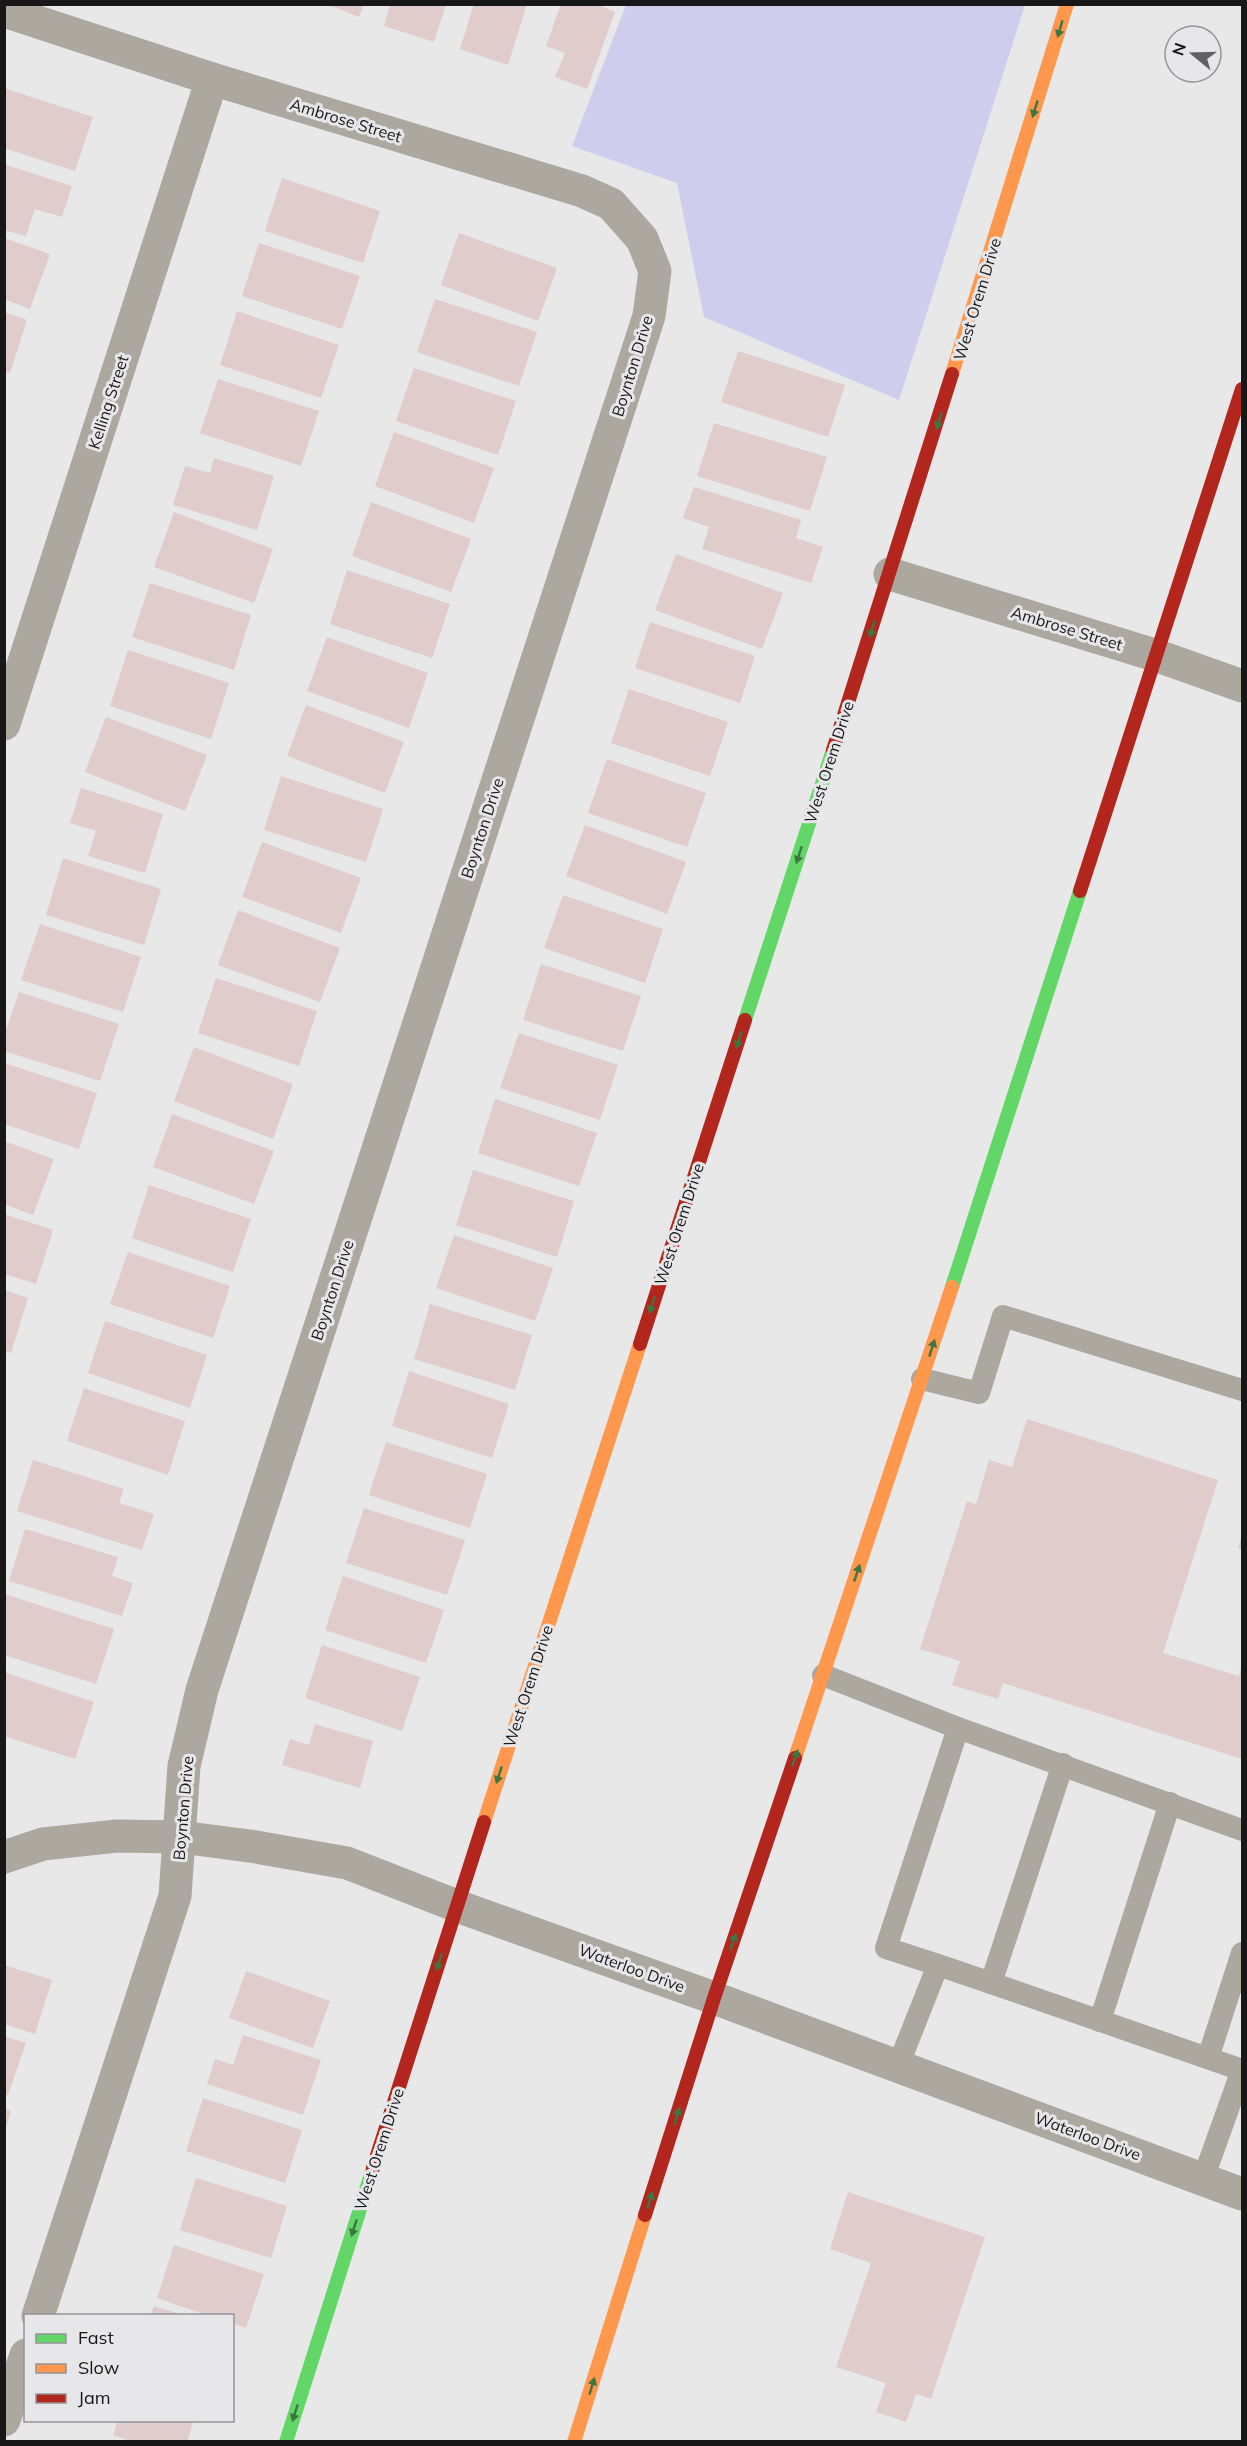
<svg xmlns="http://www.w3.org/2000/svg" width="1247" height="2446" viewBox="0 0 1247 2446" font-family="Mulish,sans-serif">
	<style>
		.green { fill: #cfccee }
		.building { fill: #dfcccb }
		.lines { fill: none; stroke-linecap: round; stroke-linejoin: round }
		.lane { stroke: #aca89f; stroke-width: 22 }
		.street { stroke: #aca89f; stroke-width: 33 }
		.fast { stroke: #63d668; stroke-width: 14 }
		.slow { stroke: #ff974d; stroke-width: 14 }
		.jam { stroke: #b3261e; stroke-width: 14 }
		.oneway { fill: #3d7640 }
		.labels { text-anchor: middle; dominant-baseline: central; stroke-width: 6; stroke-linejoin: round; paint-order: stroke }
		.street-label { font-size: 16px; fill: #171718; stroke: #e7e7ea }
	</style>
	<rect width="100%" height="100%" fill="#e8e8e9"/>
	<polygon class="green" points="626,5 1025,5 899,400 704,317 677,183 572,146"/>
	<g class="building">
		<polygon points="326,4 364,4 359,17"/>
		<polygon points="390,4 446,4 434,42 384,26"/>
		<polygon points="474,4 527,4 508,65 460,49"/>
		<polygon points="561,4 596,4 615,12 587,89 555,77 565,53 546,46"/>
		<polygon points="4,88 93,117 75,171 4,148"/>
		<polygon points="4,164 72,186 62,217 35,209 26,236 4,230"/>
		<polygon points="282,178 380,211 363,263 265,231"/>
		<polygon points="459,233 557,268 538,321 441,285"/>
		<polygon points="4,238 50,254 30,309 4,299"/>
		<polygon points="259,243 360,276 342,329 242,296"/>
		<polygon points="435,299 537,332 519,386 417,352"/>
		<polygon points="237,311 339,345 321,398 220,365"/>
		<polygon points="4,312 27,320 10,373 4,371"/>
		<polygon points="738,351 845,385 828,437 721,402"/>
		<polygon points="414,368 516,401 498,455 396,421"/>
		<polygon points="218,379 319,411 301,466 200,433"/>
		<polygon points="714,423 827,457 810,511 697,476"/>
		<polygon points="394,432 494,468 474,523 375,486"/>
		<polygon points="214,458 274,476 257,530 173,505 185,466 210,473"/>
		<polygon points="694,487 801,520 796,538 823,547 811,583 702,549 709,527 683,518"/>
		<polygon points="371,502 471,539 451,592 352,556"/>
		<polygon points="174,512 273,549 254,603 154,567"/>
		<polygon points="676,554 783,593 762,649 655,610"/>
		<polygon points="347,570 450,604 432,658 330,624"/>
		<polygon points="150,583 251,615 234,670 132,637"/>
		<polygon points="650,622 755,656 740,703 635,668"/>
		<polygon points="327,637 428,673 409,728 307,691"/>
		<polygon points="128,650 229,683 211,739 110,706"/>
		<polygon points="629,689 728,722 710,776 611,743"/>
		<polygon points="306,705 404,742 385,793 287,756"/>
		<polygon points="106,717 207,755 185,811 85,772"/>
		<polygon points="607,759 706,793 687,847 588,813"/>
		<polygon points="281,776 383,809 366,862 264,830"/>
		<polygon points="81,788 163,814 145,873 88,856 96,831 70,823"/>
		<polygon points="585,825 686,862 667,914 566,876"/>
		<polygon points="262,842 361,878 341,933 242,897"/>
		<polygon points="63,858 161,889 144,945 46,915"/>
		<polygon points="563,895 663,929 645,983 544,948"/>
		<polygon points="238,910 340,948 320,1002 218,965"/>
		<polygon points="40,924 141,957 123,1012 21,980"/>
		<polygon points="541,964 641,996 623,1051 523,1020"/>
		<polygon points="216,978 317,1011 299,1066 198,1033"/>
		<polygon points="19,992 119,1024 100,1081 4,1051 4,1036"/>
		<polygon points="519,1033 618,1065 600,1120 500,1088"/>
		<polygon points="194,1047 293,1084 273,1139 174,1101"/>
		<polygon points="4,1063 97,1093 79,1149 4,1124"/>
		<polygon points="495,1099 597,1133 579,1186 478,1153"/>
		<polygon points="172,1114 274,1151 254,1204 153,1167"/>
		<polygon points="4,1141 54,1159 33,1215 4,1204"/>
		<polygon points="473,1170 574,1201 557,1257 456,1225"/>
		<polygon points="149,1185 251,1219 233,1272 132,1238"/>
		<polygon points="4,1214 53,1230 36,1284 4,1274"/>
		<polygon points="454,1235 553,1268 535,1321 436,1288"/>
		<polygon points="128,1252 230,1286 213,1338 110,1304"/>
		<polygon points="4,1290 28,1298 11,1353 4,1351"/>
		<polygon points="430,1304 532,1335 515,1390 414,1359"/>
		<polygon points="105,1321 207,1355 190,1408 88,1373"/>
		<polygon points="409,1371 509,1404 492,1458 392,1426"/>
		<polygon points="84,1388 185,1421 168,1475 67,1441"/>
		<polygon points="1027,1419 1218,1480 1163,1653 1239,1676 1242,1665 1242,1759 1003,1683 998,1699 952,1685 960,1661 920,1649 967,1501 976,1504 989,1460 1012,1467"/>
		<polygon points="386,1442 487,1474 470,1528 369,1495"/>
		<polygon points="33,1460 124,1489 119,1503 154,1514 142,1550 17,1511"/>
		<polygon points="364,1508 465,1540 447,1595 346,1563"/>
		<polygon points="25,1529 118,1557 112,1576 133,1583 122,1616 9,1581"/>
		<polygon points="1242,1535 1242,1550 1238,1548"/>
		<polygon points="343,1576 444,1610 426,1663 325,1630"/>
		<polygon points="4,1594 114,1629 96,1684 4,1655"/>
		<polygon points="322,1645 420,1677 402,1731 305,1698"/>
		<polygon points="4,1672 94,1702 75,1759 4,1736"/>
		<polygon points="315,1724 373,1741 360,1788 282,1765 290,1739 309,1745"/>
		<polygon points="4,1965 52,1980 35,2034 4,2024"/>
		<polygon points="246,1971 330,2001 313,2048 229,2018"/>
		<polygon points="243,2035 321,2060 303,2115 207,2084 215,2059 233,2065"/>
		<polygon points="4,2036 26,2043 8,2095 4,2094"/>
		<polygon points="203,2098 302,2130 285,2183 186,2151"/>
		<polygon points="4,2108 11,2111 5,2130 4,2130"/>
		<polygon points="196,2178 287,2206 271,2258 180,2230"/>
		<polygon points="848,2192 985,2237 931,2399 916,2394 906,2422 876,2412 886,2383 836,2367 871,2263 830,2249"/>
		<polygon points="174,2245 264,2274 246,2328 232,2323 232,2316 209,2316 157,2298"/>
		<polygon points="154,2306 183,2315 183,2316 150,2316"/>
		<polygon points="118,2420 194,2420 187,2442 133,2442 113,2435"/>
	</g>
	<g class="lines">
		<g class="lane">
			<polyline points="922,1379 979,1393 1003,1316 1242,1390"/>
			<polyline points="823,1675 958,1728 1242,1830"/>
			<polyline points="938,1965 991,1983 1063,1764"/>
			<polyline points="991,1983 1242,2070 1203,2179"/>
			<polyline points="1100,2021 1170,1803"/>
			<polyline points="1208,2058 1242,1953"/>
			<polyline points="898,2066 938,1965 886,1948 958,1728"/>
		</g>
		<g class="street">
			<polyline points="4,11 212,79 582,191 611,204 642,239 655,271 649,316 202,1690 184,1766 175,1896 38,2316"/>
			<polyline points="890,574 1158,656 1242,686"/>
			<polyline points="4,724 212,79"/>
			<polyline points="4,1857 43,1844 117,1836 181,1837 256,1847 347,1863 457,1906 714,1998 1242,2194"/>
			<polyline points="4,2420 26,2355"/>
		</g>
		<g class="fast">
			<polyline points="745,1020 833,750"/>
			<polyline points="952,1287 1080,891"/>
			<polyline points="286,2442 373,2168"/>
		</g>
		<g class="slow">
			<polyline points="952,374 1067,4"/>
			<polyline points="795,1758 952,1287"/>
			<polyline points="484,1822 640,1344"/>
			<polyline points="574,2442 645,2215"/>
		</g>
		<g class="jam">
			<polyline points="833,750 952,374"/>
			<polyline points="1080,891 1242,389"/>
			<polyline points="640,1344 745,1020"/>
			<polyline points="373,2168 484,1822"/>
			<polyline points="645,2215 714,1998 795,1758"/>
		</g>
	</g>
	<defs><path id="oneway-solid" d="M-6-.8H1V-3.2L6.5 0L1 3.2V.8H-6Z" transform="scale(1.5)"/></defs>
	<g class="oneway">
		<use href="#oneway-solid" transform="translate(1060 29) rotate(106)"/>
		<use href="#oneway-solid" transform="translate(1035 109) rotate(107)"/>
		<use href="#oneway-solid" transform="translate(939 421) rotate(107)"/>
		<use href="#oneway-solid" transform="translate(872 629) rotate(108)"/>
		<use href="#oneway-solid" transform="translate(799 855) rotate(108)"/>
		<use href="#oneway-solid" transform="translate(739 1040) rotate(108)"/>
		<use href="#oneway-solid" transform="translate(652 1305) rotate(108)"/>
		<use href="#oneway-solid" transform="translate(932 1348) rotate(-72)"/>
		<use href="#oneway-solid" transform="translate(857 1573) rotate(-71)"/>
		<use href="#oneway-solid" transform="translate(795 1758) rotate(-71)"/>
		<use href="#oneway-solid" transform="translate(499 1775) rotate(108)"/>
		<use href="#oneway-solid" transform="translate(733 1942) rotate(-71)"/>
		<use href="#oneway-solid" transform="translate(439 1962) rotate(108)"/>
		<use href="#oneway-solid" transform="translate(677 2116) rotate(-72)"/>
		<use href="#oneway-solid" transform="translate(650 2200) rotate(-73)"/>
		<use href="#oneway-solid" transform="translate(354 2228) rotate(108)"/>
		<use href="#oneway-solid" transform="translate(592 2386) rotate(-73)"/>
		<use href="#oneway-solid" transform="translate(295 2413) rotate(108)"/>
	</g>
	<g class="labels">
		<g class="street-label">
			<text transform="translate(346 120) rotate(17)">Ambrose Street</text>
			<text transform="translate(977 299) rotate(-73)">West Orem Drive</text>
			<text transform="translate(632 366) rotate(-73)">Boynton Drive</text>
			<text transform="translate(108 402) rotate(-72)">Kelling Street</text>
			<text transform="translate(1067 628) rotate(17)">Ambrose Street</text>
			<text transform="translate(829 762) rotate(-72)">West Orem Drive</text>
			<text transform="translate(482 828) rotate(-72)">Boynton Drive</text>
			<text transform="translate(679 1224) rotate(-72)">West Orem Drive</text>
			<text transform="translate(332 1290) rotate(-72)">Boynton Drive</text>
			<text transform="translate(528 1686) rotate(-72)">West Orem Drive</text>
			<text transform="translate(183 1808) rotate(-85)">Boynton Drive</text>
			<text transform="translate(632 1968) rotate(20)">Waterloo Drive</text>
			<text transform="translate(1088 2136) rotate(20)">Waterloo Drive</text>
			<text transform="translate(379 2149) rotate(-72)">West Orem Drive</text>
		</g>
	</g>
	<rect width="1247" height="2446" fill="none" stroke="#171718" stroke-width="12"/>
	<rect x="24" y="2314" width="210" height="108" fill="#e7e7ea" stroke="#949496" stroke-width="1.5"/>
	<rect x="36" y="2334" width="30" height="9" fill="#63d668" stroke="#949496" stroke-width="1.5"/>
	<text x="78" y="2344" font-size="18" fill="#171718">Fast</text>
	<rect x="36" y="2364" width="30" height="9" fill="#ff974d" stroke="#949496" stroke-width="1.5"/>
	<text x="78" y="2374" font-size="18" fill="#171718">Slow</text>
	<rect x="36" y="2394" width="30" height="9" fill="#b3261e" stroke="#949496" stroke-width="1.5"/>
	<text x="78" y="2404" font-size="18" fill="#171718">Jam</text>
	<g transform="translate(1193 54) rotate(289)"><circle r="28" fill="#e7e7ea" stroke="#949496" stroke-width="1.5"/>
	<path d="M0-4.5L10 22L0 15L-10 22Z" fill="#606061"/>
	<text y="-9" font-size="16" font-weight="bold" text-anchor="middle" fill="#171718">N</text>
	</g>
</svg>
